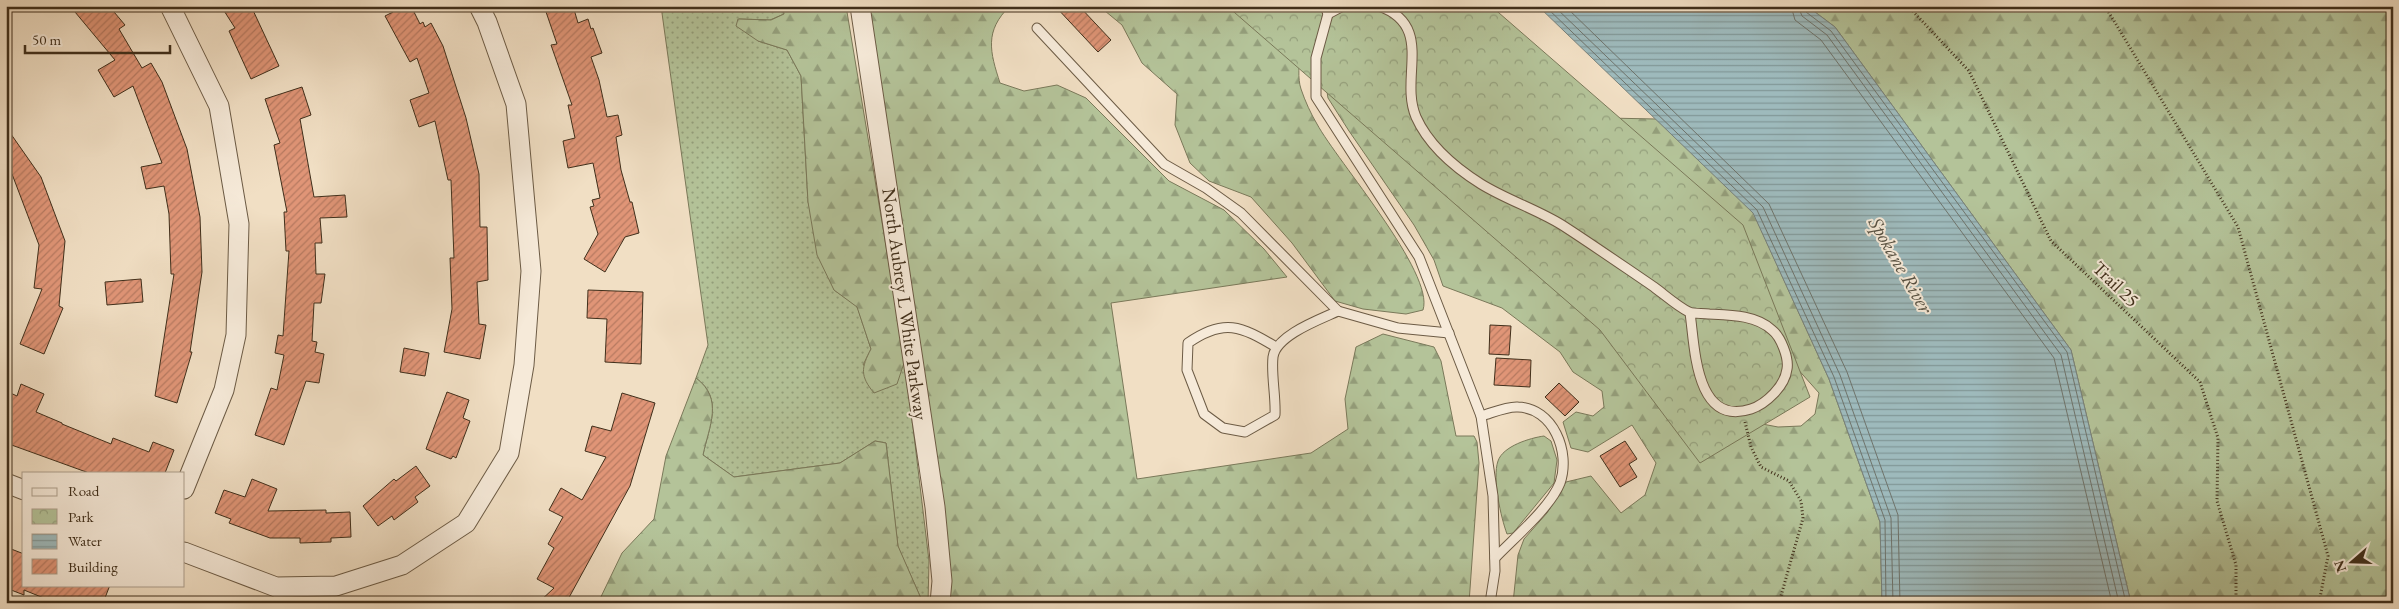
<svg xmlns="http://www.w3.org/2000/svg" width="2399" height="609" viewBox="0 0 2399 609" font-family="'EB Garamond',serif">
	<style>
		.grass { fill: url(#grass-dots); stroke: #7a795a }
		.forest { fill: url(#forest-firs); stroke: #7a795a }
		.park { fill: url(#park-crowns); stroke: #7a795a }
		.water { fill: url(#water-rules); stroke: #78827c }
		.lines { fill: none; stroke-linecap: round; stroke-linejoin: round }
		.shore { stroke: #6f746c; stroke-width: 1 }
		.building { fill: url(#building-hatch); stroke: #402f1b }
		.lane-casing { stroke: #6c5b45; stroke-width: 11 }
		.street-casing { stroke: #6c5b45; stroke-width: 21 }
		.path { stroke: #402f1b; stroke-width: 3; stroke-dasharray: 1 2.5; stroke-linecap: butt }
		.lane { stroke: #f6ead9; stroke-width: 9 }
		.street { stroke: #f6ead9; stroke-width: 19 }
		.labels { text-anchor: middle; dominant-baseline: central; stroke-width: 4; stroke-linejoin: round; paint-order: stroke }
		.street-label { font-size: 19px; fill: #402f1b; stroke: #f6ead9 }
		.water-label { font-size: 20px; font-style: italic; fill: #585243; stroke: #f6ead9 }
	</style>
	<defs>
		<pattern id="grass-dots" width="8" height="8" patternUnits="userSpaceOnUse" patternTransform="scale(1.25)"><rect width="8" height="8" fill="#b4c399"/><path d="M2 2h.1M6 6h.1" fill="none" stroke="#949f7c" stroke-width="1.8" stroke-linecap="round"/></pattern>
		<pattern id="forest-firs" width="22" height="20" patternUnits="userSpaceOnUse" patternTransform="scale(1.25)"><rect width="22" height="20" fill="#b4c399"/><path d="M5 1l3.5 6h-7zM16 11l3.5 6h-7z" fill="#949f7c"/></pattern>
		<pattern id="park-crowns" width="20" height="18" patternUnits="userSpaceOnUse" patternTransform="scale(1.25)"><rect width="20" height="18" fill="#b4c399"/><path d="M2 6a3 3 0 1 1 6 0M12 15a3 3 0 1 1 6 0" fill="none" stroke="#949f7c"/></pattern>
		<pattern id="water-rules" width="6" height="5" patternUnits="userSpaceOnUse" patternTransform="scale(1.25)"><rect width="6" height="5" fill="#9ebabc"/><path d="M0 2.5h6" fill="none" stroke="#829898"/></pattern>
		<pattern id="building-hatch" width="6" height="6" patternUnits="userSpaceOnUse" patternTransform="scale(1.25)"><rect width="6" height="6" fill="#e09577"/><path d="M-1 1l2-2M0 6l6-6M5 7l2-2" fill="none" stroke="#b77a61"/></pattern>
	</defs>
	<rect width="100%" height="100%" fill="#f1dfc4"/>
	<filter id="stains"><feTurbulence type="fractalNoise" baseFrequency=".004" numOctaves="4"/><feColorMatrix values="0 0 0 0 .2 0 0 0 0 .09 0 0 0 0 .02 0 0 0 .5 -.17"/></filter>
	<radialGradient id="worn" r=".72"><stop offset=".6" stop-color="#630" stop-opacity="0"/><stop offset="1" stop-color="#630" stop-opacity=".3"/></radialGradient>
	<path class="grass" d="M661,6H783L784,14L770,20L739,19L758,41L787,50L801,76L808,202L834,290L857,306L871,349L863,365L905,360L929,561L928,603H923L898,547L886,443L875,441L840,463L734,477L703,455C709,426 724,399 696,378L708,345Z"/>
	<g class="forest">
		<path d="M783,6H846L905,360L897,384L874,393C860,376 861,368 871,349L857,307L834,290L817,255L808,202L801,76L787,50L758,41L736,26L738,19L771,20L784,14Z"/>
		<path d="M867,6H1010C984,31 990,52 1000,83L1024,91L1057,85L1086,98L1169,181L1224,210L1264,249L1287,277L1111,303L1137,479L1311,453L1348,429L1345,399L1356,347L1383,334L1434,347L1441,361L1456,436H1474L1477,442L1479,463L1469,603H947Z"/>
		<path d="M1099,6H1309C1306,29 1294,68 1301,89C1305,101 1311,114 1317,124C1337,161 1435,273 1423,310L1406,314L1363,309L1335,301L1292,243L1251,197L1209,181L1190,163L1175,125L1177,94L1142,63L1122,25Z"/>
		<polygon points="1807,6 2393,6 2393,603 2131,603 2071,350 1835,27"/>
		<polygon points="1323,67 1736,419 1778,427 1801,426 1815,414 1819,393 1795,366 1607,118 1656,119 1753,212 1829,379 1880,522 1882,603 1513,603 1518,555 1524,539 1547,513 1566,482 1591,476 1621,513 1645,495 1656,463 1632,425 1588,452 1571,448 1563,422 1576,412 1593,416 1604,407 1602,391 1573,372 1560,352 1502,308 1443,286 1434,260 1414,225 1349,131 1328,98"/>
		<path d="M696,378C724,399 709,426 703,455L734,477L840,463L875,441L886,443L898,546L923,603H598L622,553L654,519L666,456Z"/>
		<path d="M1544,436L1551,441L1557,460L1554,483L1513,533L1507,534C1501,518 1492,478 1498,461C1503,446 1530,438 1544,436Z"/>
	</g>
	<polygon class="park" points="1227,6 1491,6 1743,225 1810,397 1700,463 1600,330"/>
	<polygon class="water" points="1538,6 1807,6 1835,27 2071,350 2131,603 1882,603 1880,522 1829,379 1753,213"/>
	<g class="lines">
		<g class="shore">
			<polyline points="1545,6 1757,210 1834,377 1885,520 1886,603"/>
			<polyline points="1554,6 1763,207 1840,375 1891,518 1893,603"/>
			<polyline points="1565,6 1769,204 1847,372 1898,515 1900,603"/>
			<polyline points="1791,6 1795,20 1821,40 2054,358 2112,603"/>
			<polyline points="1798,6 1802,16 1827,35 2061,355 2119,603"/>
			<polyline points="1805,6 1806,12 1831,31 2067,352 2126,603"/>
		</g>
	</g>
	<g class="building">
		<polygon points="70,6 109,6 125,25 119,29 142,68 151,63 162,82 187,149 200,217 202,272 190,352 192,352 177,403 155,396 174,274 171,274 169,214 164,186 146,189 141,167 162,163 133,86 114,97 98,70 115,60"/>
		<polygon points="221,6 251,6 279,66 251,79 229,31 235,28"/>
		<polygon points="389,6 411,6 420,24 423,22 425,27 431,23 443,46 466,118 479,174 480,227 487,227 488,280 477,282 479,324 486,325 480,359 444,352 452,309 450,258 454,258 451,180 448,180 435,121 419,127 410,100 429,93 417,58 410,62 385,16 393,12"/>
		<polygon points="544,6 573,6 578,23 588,19 591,29 593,28 602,53 591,57 599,80 607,117 618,115 622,135 616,137 621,170 630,202 632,202 639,233 625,237 605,272 584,259 598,234 590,207 594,206 592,200 600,198 593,163 568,168 563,141 575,138 568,105 572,105 551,45 557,44"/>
		<polygon points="1055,6 1079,6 1111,40 1098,52"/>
		<polygon points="302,87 311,115 300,119 314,197 345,195 347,217 320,218 322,243 315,243 316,274 325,274 321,303 314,303 312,341 317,342 315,352 324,354 319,383 306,381 284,445 255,435 271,388 277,390 284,355 275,353 278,335 283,336 289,251 286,251 284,212 287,212 274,145 280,143 265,99"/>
		<polygon points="6,127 41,177 65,241 59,306 63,308 44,354 20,344 42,289 34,288 39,245 12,174 6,178"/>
		<polygon points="141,279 143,302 107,305 105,282"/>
		<polygon points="588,290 643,292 641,364 605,362 607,319 587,318"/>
		<polygon points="1490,325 1511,326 1509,355 1489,354"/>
		<polygon points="404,348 429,353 425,376 400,372"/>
		<polygon points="1496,358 1531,360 1530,387 1494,385"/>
		<polygon points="1559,383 1579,402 1565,416 1545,397"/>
		<polygon points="21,384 44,394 36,412 62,423 62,424 111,444 113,438 149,452 153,442 174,450 165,473 89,473 6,443 6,391 17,396"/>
		<polygon points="447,392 469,400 463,418 470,421 456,458 453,456 451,459 426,449"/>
		<polygon points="622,393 655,403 630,486 566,603 538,603 554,588 537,579 554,548 548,544 563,517 549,510 561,488 582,500 606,457 585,451 592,426 611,431"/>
		<polygon points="1625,441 1637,459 1629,464 1637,477 1620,487 1600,456"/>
		<polygon points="416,466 430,486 415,497 418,502 394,520 392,516 378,526 363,506 394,479 396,481"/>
		<polygon points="252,479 277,489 268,511 326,510 326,513 350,512 351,537 331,538 331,542 300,543 300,538 270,538 229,523 231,519 215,513 224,490 245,497"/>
		<polygon points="6,547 24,554 24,585 110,585 103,603 56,603 24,590 24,595 6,588"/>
	</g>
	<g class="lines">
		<defs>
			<g id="lane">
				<polyline points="1325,6 1328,14 1316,58 1316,97 1419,257 1481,416 1493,496 1495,571 1490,603"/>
				<path d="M1379,6C1435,26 1399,77 1416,117C1429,146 1454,167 1481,184C1507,200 1536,209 1562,225C1593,245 1623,266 1654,287C1665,295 1677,306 1689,312C1694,314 1703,313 1709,314C1730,315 1756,315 1772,330C1781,337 1789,358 1787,369C1785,386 1766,404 1751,409C1695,427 1695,347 1690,313"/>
				<polyline points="1328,14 1343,6"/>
				<polyline points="1037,28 1164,164 1206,188 1241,213 1338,311 1398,328 1449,333"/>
				<path d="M1276,347C1241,326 1224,318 1188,343L1187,370L1204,414L1223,428L1245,432L1275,415C1276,397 1271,374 1273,357C1276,335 1321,319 1338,311"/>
				<path d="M1481,416C1492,413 1507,406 1518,407C1553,408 1571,452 1560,483C1550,508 1514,538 1495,558"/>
			</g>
			<g id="street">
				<polyline points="170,6 219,106 239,224 236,335 224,390 184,489"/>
				<polyline points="860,6 935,507 942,581 940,603"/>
				<polyline points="6,483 24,490"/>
				<polyline points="184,552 276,587 336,586 402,565 466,523 509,453 524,365 531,271 516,104 487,22 479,6"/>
			</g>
		</defs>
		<use href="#lane" class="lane-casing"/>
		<use href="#street" class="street-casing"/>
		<g class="path">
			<polyline points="1908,6 1969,71 2051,241 2200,382 2218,438 2217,501 2236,565 2236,603"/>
			<polyline points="2105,6 2238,227 2328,556 2319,603"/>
			<polyline points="1745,422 1751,447 1761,467 1789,481 1801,501 1803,518 1779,603"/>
		</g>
		<use href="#lane" class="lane"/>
		<use href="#street" class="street"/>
	</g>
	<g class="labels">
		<g class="street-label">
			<text transform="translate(2116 284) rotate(44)">Trail 25</text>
			<text transform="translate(905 304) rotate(82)">North Aubrey L White Parkway</text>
		</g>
		<g class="water-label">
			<text transform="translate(1901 265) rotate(60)">Spokane River</text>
		</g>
	</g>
	<rect width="2399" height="609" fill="none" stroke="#f1dfc4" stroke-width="25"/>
	<rect x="8" y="8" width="2384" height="594" fill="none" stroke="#402f1b" stroke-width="2.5"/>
	<rect x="12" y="12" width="2374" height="584" fill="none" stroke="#402f1b"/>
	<rect x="22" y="472" width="162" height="115" fill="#f6ead9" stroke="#ad9f8d"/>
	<rect x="32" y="488" width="25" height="8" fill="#f6ead9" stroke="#ad9f8d"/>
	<text x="68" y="496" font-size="15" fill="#402f1b">Road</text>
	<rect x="32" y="509" width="25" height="15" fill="url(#park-crowns)" stroke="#ad9f8d"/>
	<text x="68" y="522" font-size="15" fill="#402f1b">Park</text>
	<rect x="32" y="534" width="25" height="15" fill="url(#water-rules)" stroke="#ad9f8d"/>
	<text x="68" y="546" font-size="15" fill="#402f1b">Water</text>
	<rect x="32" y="559" width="25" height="15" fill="url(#building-hatch)" stroke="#ad9f8d"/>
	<text x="68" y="572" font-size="15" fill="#402f1b">Building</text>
	<g transform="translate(2352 562) rotate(250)" stroke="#f6ead9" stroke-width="4" paint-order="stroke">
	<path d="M0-4L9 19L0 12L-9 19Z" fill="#402f1b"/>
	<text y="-8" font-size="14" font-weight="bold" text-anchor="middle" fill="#402f1b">N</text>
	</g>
	<path d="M25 45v8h145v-8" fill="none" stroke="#402f1b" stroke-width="2.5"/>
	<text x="32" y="45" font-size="15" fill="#402f1b" stroke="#f6ead9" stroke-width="4" paint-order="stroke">50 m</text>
	<rect width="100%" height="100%" filter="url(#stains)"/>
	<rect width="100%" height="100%" fill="url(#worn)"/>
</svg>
